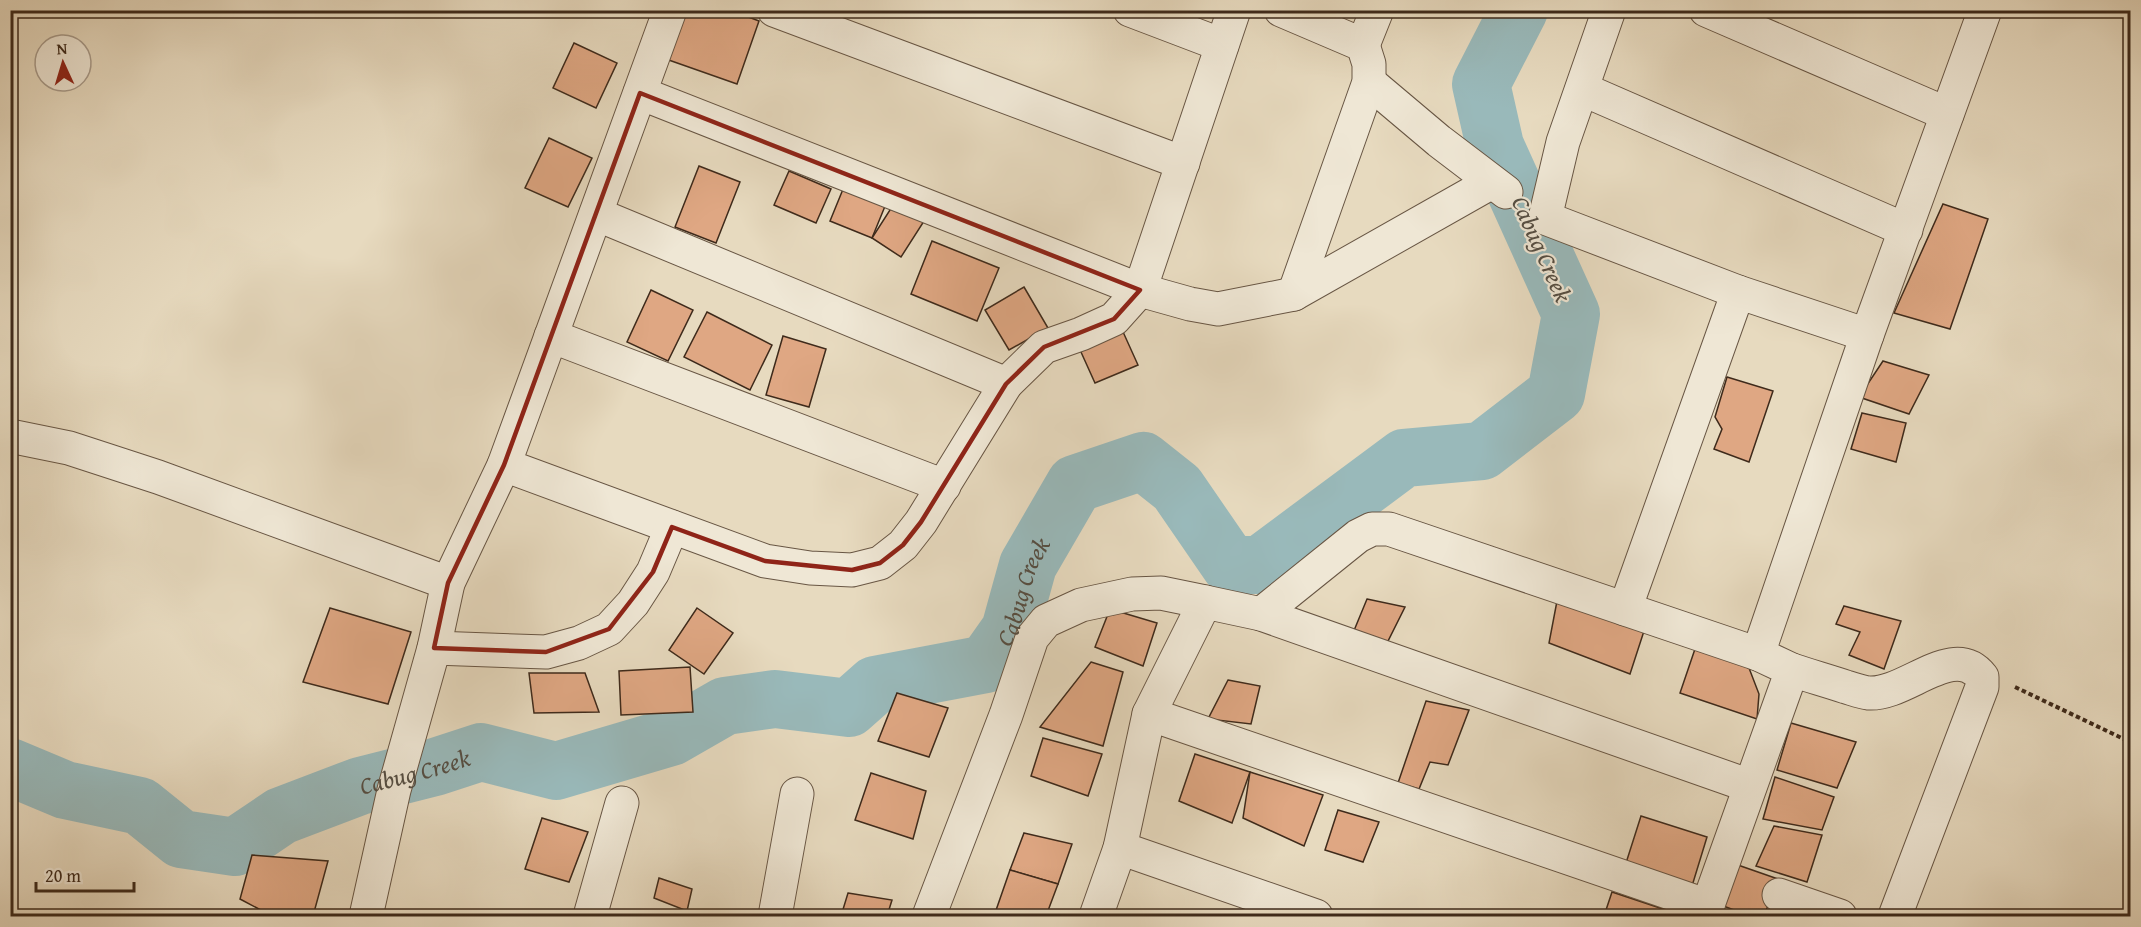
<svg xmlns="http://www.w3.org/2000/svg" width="2141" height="927" viewBox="0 0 2141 927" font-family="'Gentium Book Plus',serif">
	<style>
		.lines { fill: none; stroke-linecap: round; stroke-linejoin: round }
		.river { stroke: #99b9ba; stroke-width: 58 }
		.building { fill: #dfa783; stroke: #3e2a1b; stroke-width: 1.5 }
		.minor-casing { stroke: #685644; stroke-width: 35 }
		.tertiary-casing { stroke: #685644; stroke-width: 35 }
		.path { stroke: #3e2a1b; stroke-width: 4; stroke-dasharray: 4.5 3; stroke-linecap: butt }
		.minor { stroke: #efe7d5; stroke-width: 33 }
		.tertiary { stroke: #efe7d5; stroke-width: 33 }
		.marked { fill: none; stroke: #8f2418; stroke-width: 4.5; stroke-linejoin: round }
		.labels { text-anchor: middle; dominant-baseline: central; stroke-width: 4.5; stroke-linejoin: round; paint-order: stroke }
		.water-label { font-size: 24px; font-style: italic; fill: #554e43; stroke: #efe7d5 }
	</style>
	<rect width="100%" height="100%" fill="#e7dabf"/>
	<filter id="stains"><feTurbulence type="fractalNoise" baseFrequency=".00333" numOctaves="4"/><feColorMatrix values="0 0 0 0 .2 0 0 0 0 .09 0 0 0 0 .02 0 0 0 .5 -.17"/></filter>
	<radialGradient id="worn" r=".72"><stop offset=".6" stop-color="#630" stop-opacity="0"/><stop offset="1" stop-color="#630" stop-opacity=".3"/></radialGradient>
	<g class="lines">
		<path class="river" id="s1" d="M10,767L65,790L140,806L181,839L235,847L281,816L360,786L435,767L481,752L556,771L671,737L725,706L775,699L849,708L875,685L986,664L1010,630L1028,565L1075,484L1143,461L1177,488L1230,565H1260L1404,458L1482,451L1556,394L1571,314L1495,146L1481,84L1519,10"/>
	</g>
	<g class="building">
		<polygon points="681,10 730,10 759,21 737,84 663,58"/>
		<polygon points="574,43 617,63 596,108 553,88"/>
		<polygon points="549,138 592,158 568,207 525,188"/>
		<polygon points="699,166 740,182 716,243 675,227"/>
		<polygon points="789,171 831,189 816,223 774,205"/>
		<polygon points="848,177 890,194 872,238 830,221"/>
		<polygon points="897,199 926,218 901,257 872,238"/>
		<polygon points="1943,204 1988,219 1950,329 1894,313"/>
		<polygon points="932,241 999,268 977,321 911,294"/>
		<polygon points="1024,287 1048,328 1009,350 985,310"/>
		<polygon points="651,290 693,310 668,361 627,342"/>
		<polygon points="707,312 772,345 750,390 684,357"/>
		<polygon points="1119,323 1138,365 1095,383 1076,341"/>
		<polygon points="783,336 826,349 809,407 766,395"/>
		<polygon points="1883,361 1929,375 1909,414 1859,397"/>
		<polygon points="1727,377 1773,391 1749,462 1714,449 1722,429 1715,417"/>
		<polygon points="1862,413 1906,423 1896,462 1851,449"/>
		<polygon points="1367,599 1405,607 1387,643 1353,633"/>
		<polygon points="1557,601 1644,631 1630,674 1549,643"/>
		<polygon points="1844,606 1901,621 1884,669 1849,655 1860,632 1836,624"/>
		<polygon points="330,608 411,632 388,704 303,682"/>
		<polygon points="697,608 733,633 704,674 669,650"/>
		<polygon points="1110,609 1157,623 1143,666 1095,647"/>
		<polygon points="1696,646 1749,668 1759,694 1757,719 1680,693"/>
		<polygon points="1091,662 1123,672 1103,746 1040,727"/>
		<polygon points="690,667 693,712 621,715 619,671"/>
		<polygon points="529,673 585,673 599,712 534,713"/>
		<polygon points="1228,680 1260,686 1251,724 1208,719"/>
		<polygon points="897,693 948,708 929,757 878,741"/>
		<polygon points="1426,701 1469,710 1448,765 1430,762 1419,789 1398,783"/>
		<polygon points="1791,723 1856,742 1837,788 1777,770"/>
		<polygon points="1043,738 1102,754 1088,796 1031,776"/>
		<polygon points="1195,754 1250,772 1232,823 1179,801"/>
		<polygon points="1250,772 1323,795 1304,846 1243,818"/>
		<polygon points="871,773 926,791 913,839 855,820"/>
		<polygon points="1775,777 1834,797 1822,830 1763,819"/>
		<polygon points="1338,810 1379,822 1363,862 1325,850"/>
		<polygon points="1641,816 1707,837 1692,886 1626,863"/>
		<polygon points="542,818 588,832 569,882 525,869"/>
		<polygon points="1774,826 1822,835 1807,882 1756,866"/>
		<polygon points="1024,833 1072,844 1058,884 1010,870"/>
		<polygon points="252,855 328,861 313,916 272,916 240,899"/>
		<polygon points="1735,864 1778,879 1764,916 1750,916 1718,904"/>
		<polygon points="1010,870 1058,884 1046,916 994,916"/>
		<polygon points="659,878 692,889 687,911 654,898"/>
		<polygon points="1612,892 1675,913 1674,916 1604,916"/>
		<polygon points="848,893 892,900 887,916 841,916"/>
	</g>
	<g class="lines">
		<defs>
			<g id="minor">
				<polyline points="774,10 1183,163"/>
				<polyline points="1130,10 1222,45"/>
				<polyline points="1281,10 1363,45 1369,64 1369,82 1294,294"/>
				<polyline points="1609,10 1563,142 1545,218 1738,292"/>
				<polyline points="1706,10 1947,114"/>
				<polyline points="1363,45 1377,10"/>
				<polyline points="1369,82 1439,141 1506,192"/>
				<polyline points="1582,89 1906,230"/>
				<polyline points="640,93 1140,290 1190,304 1218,309 1294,294 1492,182"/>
				<polyline points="596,214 1006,384"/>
				<polyline points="551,336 944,486"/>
				<polyline points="10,436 69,448 158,477 448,583"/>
				<polyline points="504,465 765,561 810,568 852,570 880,563 903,545 921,522 1006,384 1044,347 1081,334 1114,319 1140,290 1234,10"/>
				<polyline points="1625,609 1738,292 1867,335"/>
				<polyline points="1261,614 1750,786"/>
				<polyline points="434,648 546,652 579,643 609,629 633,603 653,572 672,527"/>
				<path d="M1792,670C1810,676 1828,681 1846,687C1853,689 1861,692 1868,693C1906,696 1953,640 1982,677V687L1895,916"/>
				<polyline points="1149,714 1708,906"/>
				<polyline points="1120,848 1316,916"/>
				<polyline points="1779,895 1840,916"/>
				<polyline points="366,916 394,790 434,648 448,583 504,465 670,10"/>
				<polyline points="590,916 622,803"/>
				<polyline points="775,916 797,794"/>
				<polyline points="929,916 1006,715 1032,638 1046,621 1081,605 1132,594 1161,593 1205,602"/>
				<polyline points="1096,916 1120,848 1149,714 1205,602 1261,614 1358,536 1372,529 1389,529 1758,654"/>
			</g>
			<polyline id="tertiary" points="1704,916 1792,670 1758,654 1867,335 1985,10"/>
		</defs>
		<use href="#minor" class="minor-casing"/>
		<use href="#tertiary" class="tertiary-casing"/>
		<polyline class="path" points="2015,687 2130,742"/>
		<use href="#minor" class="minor"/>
		<use href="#tertiary" class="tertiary"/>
	</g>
	<path class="marked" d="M640,93L1140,290L1114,319L1044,347L1006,384L921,522L903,545L880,563L852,570L765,561L672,527L653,572L609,629L546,652L434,648L448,583L504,465Z"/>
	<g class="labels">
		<g class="water-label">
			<text transform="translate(1542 249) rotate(66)">Cabug Creek</text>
			<text stroke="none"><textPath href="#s1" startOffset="1124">Cabug Creek</textPath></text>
			<text stroke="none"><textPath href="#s1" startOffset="440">Cabug Creek</textPath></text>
		</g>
	</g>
	<rect width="2141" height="927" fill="none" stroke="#e7dabf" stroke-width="36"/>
	<rect x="12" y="12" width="2117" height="903" fill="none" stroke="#3e2a1b" stroke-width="3"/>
	<rect x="18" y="18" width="2105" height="891" fill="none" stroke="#3e2a1b" stroke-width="1.5"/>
	<g transform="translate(63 63) rotate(356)"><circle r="28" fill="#efe7d5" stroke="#a89b8b" stroke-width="1.5"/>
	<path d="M0-4.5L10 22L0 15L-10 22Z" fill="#8f2418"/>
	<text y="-9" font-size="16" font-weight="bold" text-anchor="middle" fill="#3e2a1b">N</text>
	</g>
	<path d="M36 882v9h98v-9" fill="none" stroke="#3e2a1b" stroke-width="3"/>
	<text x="45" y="882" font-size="18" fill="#3e2a1b" stroke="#efe7d5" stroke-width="4.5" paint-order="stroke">20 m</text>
	<rect width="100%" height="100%" filter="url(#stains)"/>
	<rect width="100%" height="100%" fill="url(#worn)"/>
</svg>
